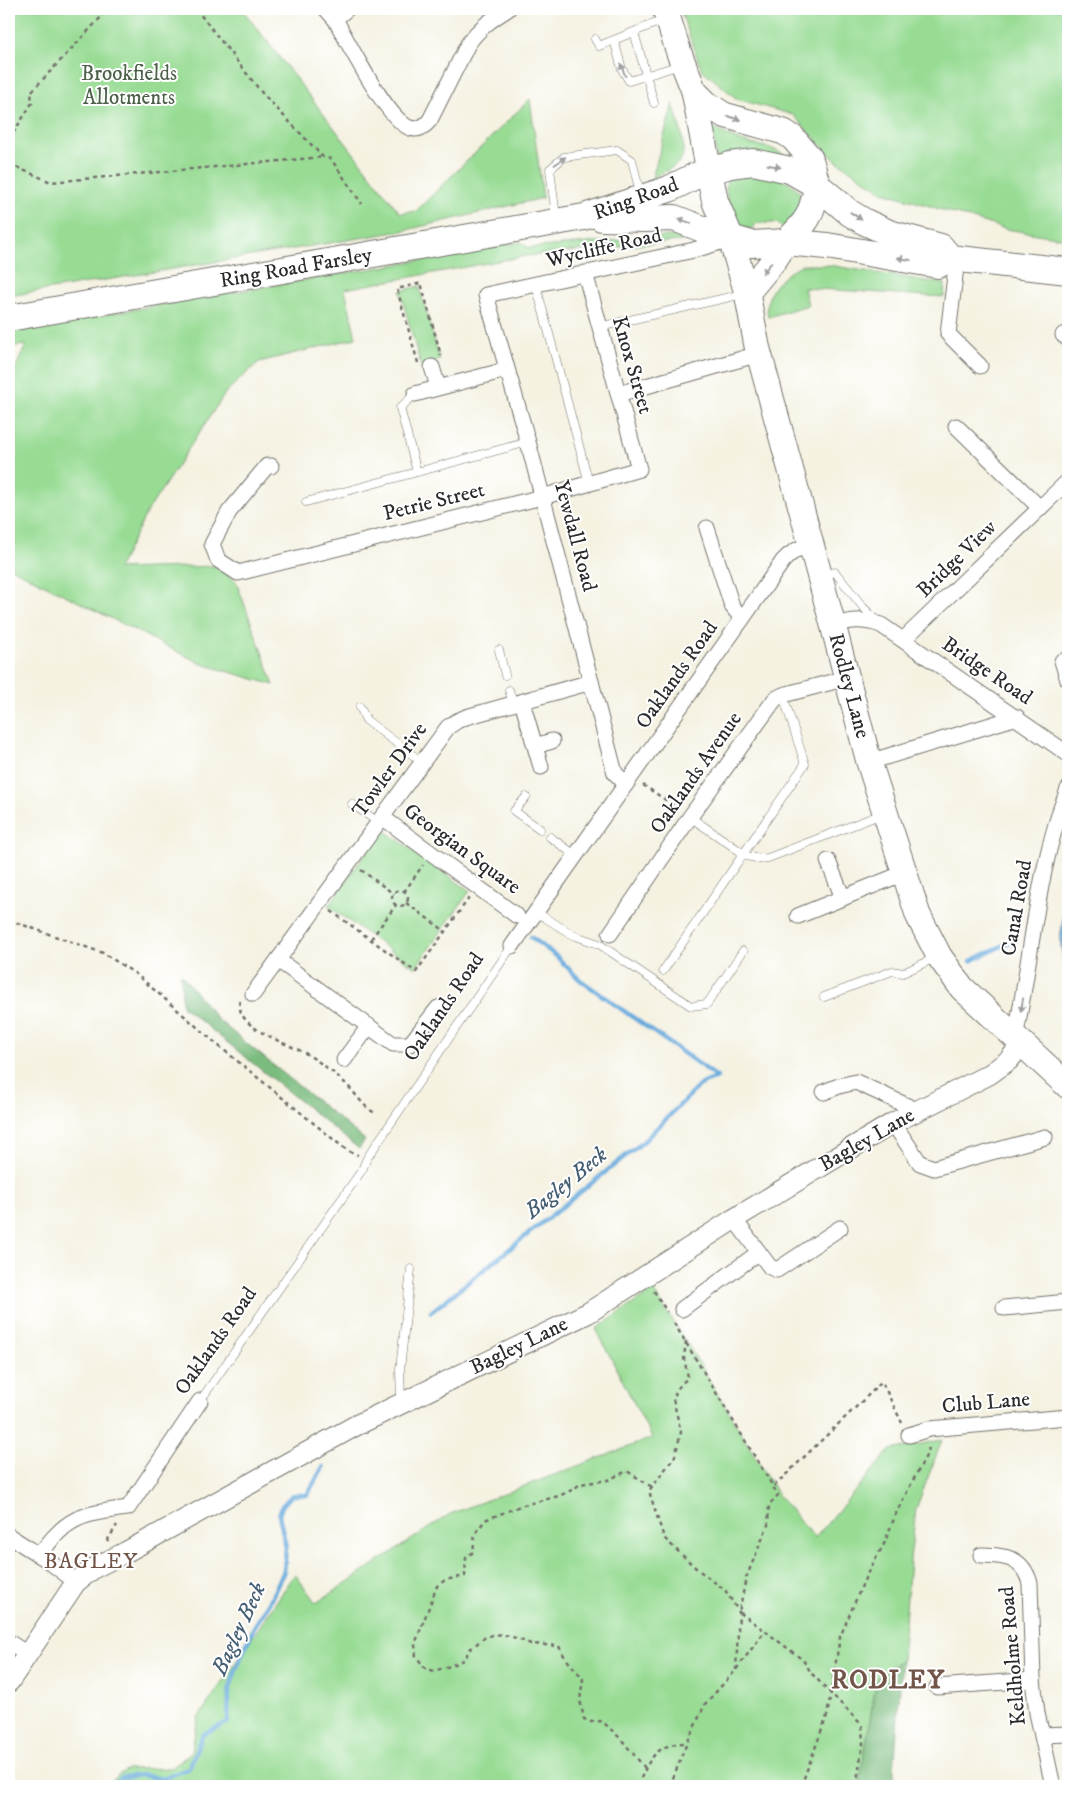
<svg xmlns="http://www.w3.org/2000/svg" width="1077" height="1795" viewBox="0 0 1077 1795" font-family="'IM FELL DW Pica',serif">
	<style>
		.green { fill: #98dc94; stroke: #628460 }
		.forest { fill: #7abc7e; stroke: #527454 }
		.water { fill: #69abdd; stroke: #4a6b84 }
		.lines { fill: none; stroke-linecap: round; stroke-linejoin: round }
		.stream { stroke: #69abdd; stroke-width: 4.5 }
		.service-casing { stroke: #72716b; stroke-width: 9 }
		.minor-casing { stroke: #72716b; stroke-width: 17 }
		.tertiary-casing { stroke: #72716b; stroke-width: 22 }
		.primary-casing { stroke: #72716b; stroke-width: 27 }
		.trunk-casing { stroke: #72716b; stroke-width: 28 }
		.path { stroke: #72716b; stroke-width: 2.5; stroke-dasharray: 4 4; stroke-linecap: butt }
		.service { stroke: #fff; stroke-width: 8 }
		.minor { stroke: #fff; stroke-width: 15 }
		.tertiary { stroke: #fff; stroke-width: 20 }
		.primary { stroke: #fff; stroke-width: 25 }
		.trunk { stroke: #fff; stroke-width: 26 }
		.oneway { fill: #a0a0a0 }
		.labels { text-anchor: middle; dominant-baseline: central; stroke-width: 4; stroke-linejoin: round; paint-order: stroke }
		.park-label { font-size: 21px; fill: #4c604a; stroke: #fff }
		.street-label { font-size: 21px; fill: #2b2b2b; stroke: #fff }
		.water-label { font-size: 22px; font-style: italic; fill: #445e72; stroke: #fff }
		.neighbourhood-label { font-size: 22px; letter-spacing: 1px; fill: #715549; stroke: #fff }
		.district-label { font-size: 26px; font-weight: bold; letter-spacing: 1px; fill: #715549; stroke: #fff }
	</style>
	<rect width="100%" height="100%" fill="#fff"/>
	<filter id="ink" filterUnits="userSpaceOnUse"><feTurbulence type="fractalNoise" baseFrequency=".02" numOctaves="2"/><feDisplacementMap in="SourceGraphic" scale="10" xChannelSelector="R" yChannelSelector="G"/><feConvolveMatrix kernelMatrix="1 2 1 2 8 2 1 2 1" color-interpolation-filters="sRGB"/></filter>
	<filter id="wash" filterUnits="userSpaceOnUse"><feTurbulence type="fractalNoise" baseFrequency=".0096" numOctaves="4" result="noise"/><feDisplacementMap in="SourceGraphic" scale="20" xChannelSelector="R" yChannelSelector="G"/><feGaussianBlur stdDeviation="1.12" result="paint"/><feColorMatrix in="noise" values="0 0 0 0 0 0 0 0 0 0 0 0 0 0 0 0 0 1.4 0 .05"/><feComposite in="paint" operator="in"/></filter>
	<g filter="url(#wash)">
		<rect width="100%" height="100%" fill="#f5f2e2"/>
		<g class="green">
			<polygon points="9,9 242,9 400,213 416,211 530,99 543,198 402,231 9,296"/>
			<polygon points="680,9 1068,9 1068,239 1006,229 883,192 835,160 793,115 737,99 701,69"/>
			<path d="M673,104C677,118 690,150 679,162C672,169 661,173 652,178Z"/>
			<path d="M712,127C722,132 731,138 741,141C757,147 773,145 786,157L717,159Z"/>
			<path d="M760,174C779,177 806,184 801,208L783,228L777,223H757L751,229C744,228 738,225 734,218C729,209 723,188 728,179L732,176Z"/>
			<polygon points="680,235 689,240 526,256 345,289 356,338 259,362 226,392 147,512 118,569 215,566 236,581 274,685 202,664 9,567 9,382 26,345 9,347 9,331 439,257 521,242 529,248"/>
			<path d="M801,265H828L945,284L944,297L804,288L808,305L768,317C763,292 781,276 801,265Z"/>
			<polygon points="419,286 440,360 421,366 400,291"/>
			<polygon points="383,829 470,891 415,968 328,906"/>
			<polygon points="653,1290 703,1369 778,1495 815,1538 890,1450 942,1440 916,1509 910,1560 902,1659 877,1677 859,1786 107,1786 116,1776 128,1769 172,1768 191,1752 198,1718 295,1574 316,1603 450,1514 652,1438 596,1329"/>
		</g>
		<g class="forest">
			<polygon points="181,974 218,1020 365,1140 359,1149 182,1006"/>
			<polygon points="902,1659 893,1786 859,1786 877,1677"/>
		</g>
		<polygon class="water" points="1068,886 1068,994 1060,939"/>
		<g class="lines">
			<g class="stream">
				<polyline points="971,961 1014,940"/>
				<polyline points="431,1312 643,1142 700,1085 717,1077 579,979 556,956 531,937"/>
				<polyline points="119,1780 122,1777 143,1775 163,1779 189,1768 203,1734 228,1722 229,1691 236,1669 254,1627 268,1605 284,1571 286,1548 279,1515 282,1506 292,1495 307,1495 323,1467"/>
			</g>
		</g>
	</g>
	<g filter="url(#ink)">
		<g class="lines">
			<defs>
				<g id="service">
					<polyline points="634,32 654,103"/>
					<polyline points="595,39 599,46 666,19"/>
					<polyline points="614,40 622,69 629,81 680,65"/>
					<polyline points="556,217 550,169 564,157 617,150 632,160 640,193"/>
					<polyline points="536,285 589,483"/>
					<polyline points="599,327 743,294"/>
					<polyline points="415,394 400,408 417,472"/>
					<polyline points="306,502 528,442"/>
					<polyline points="824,575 835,572 863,607 877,621"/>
					<polyline points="499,650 505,675"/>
					<polyline points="1062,661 1068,653"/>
					<polyline points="509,690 513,704"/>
					<polyline points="360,707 366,720 422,762"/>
					<polyline points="526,797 514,811 540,829"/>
					<polyline points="352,804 378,822"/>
					<polyline points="690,817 747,856 760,859 768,858 882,814"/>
					<polyline points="550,837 575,855"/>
					<polyline points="536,912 573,935 599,944 691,1006 707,1004 743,951"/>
					<polyline points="663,971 805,764 783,695"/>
					<polyline points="824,997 892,971 903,973 937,957"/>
					<polyline points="200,1401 362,1170 367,1158 512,946"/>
					<polyline points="401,1401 400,1369 411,1269"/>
				</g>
				<g id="minor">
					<path d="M326,9L335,19C348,42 387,120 410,128C418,131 425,126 430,120L468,44C479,28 492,19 508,9"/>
					<polyline points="335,19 347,9"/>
					<polyline points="957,259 948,334 980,366"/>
					<polyline points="1063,335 1068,339"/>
					<polyline points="432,367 438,387"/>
					<polyline points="415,394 506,370"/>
					<polyline points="618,394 759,354"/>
					<polyline points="956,426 1040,508"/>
					<polyline points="271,466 267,466 229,512 212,544 218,560 238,573 542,497 639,469 585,273"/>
					<polyline points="707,528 732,606 742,619"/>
					<path d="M833,625C853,620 862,619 881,625L1068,754"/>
					<polyline points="903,640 1068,481"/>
					<polyline points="1062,661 1068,680"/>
					<polyline points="522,702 541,767"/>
					<polyline points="535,746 552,741"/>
					<polyline points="869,762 1017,717"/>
					<polyline points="626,784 615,773 528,442 486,295 694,250 727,240"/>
					<polyline points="382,817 517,916"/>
					<polyline points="828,861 843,898"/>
					<polyline points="798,916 904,873"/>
					<polyline points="610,934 690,817 775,699 783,695 847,678"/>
					<path d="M512,946L783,561C791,552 799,548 811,544"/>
					<polyline points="278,960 393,1044 410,1044 438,1008"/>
					<polyline points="253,994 448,727 457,721 466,717 591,682"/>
					<path d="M1015,1038C1032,955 1037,868 1068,789"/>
					<polyline points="344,1060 369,1026"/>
					<polyline points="824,1092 839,1086 856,1082 916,1110"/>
					<polyline points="893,1123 920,1163 934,1168 1045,1137"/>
					<polyline points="734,1219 770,1267 777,1270 840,1228"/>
					<polyline points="1004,1308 1068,1302"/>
					<polyline points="682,1309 758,1253"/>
					<polyline points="909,1435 929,1429 1068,1417"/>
					<polyline points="9,1536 47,1560 76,1582"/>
					<path d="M40,1555C66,1516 83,1514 128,1508L200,1401"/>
					<path d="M981,1555C1005,1556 1022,1556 1030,1583L1033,1680L1037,1713L1053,1786"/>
					<polyline points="9,1642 27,1654"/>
					<polyline points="937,1687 1033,1680"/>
					<polyline points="1042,1735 1068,1734"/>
				</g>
				<polyline id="tertiary" points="9,1682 76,1582 94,1568 126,1552 355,1426 588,1313 734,1219 893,1123 990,1074 1009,1060 1022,1044"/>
				<g id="primary">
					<polyline points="665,9 679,53 694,91 709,172"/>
					<polyline points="694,91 707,104 724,115 784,132 793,138 810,158 818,186"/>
					<polyline points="731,239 747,293 757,346 833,625 869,762 918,915 939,956 962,988 1068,1086"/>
					<polyline points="747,293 775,259 786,242"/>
				</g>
				<g id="trunk">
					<polyline points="709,172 715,201 731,239"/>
					<polyline points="602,218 645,219 674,218 713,233 751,244 786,242 827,246 938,265 950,258"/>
					<path d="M786,242C809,220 810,217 818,186"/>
					<polyline points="9,318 584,217 669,189 695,176 730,165 753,162 790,170 818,186 850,213 865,222 889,233 941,247 950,258 1068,271"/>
				</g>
			</defs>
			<use href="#service" class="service-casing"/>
			<use href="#minor" class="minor-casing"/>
			<use href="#tertiary" class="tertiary-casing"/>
			<use href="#primary" class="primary-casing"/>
			<use href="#trunk" class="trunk-casing"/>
			<g class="path">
				<polyline points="196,9 262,93 323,157 331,159 362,204"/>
				<polyline points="9,140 32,103 31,92 104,14 99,9"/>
				<polyline points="9,164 51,182 323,157"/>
				<polyline points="418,363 397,289 421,283 441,356"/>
				<polyline points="643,785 678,808"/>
				<polyline points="1062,858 1067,860 1068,858"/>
				<polyline points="361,870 394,894"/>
				<circle cx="400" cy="898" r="8"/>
				<polyline points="404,892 423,865"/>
				<polyline points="406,903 445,931"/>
				<polyline points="331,911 416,972 469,898"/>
				<polyline points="9,920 103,953 136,974 219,1046 344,1148 352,1153 358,1155"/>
				<polyline points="371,939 396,905"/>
				<path d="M240,1001C234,1028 287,1043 305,1053C318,1061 334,1072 345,1083C355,1092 362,1106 375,1113"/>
				<polyline points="654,1291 667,1312"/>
				<polyline points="674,1323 778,1495 769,1505 768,1525 746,1578 739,1612 765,1631"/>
				<polyline points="686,1341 684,1358 688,1377 678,1388 673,1399 681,1432 675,1456 649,1491 664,1538 697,1569 725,1590 739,1612 736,1670"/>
				<polyline points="774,1486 882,1382 902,1423"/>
				<polyline points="107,1541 117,1525"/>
				<path d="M645,1768L621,1739L602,1721L591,1722L584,1719L580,1700L583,1679C575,1668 564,1659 559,1646L531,1644L510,1636L495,1634L484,1638L469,1650L465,1659L450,1666L434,1671L425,1668L416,1656L415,1644L437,1586L445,1580L465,1576L466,1558L473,1552L475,1534L485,1520L520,1506L559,1496L574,1489L580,1484L608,1480L627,1471L652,1487"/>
				<path d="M638,1786C648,1760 656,1743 687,1743"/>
				<polyline points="670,1786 683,1752 705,1704 735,1671 765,1631 803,1660 812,1674 862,1725 863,1744 856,1786"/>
				<polyline points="801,1786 827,1716 840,1637 866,1576 884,1544 897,1511 927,1454 930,1445"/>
				<polyline points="883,1786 887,1779"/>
			</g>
			<use href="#service" class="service"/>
			<use href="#minor" class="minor"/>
			<use href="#tertiary" class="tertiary"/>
			<use href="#primary" class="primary"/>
			<use href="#trunk" class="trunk"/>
		</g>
		<defs><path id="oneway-solid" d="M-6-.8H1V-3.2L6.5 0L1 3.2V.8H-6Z" transform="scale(1.25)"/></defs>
		<g class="oneway">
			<use href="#oneway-solid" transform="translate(623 70) rotate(-111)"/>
			<use href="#oneway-solid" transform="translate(734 118) rotate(18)"/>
			<use href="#oneway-solid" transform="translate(560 161) rotate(-36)"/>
			<use href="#oneway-solid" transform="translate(774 166) rotate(12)"/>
			<use href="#oneway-solid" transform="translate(856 216) rotate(34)"/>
			<use href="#oneway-solid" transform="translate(685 221) rotate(-161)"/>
			<use href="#oneway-solid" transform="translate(904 259) rotate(-170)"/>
			<use href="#oneway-solid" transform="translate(767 268) rotate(130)"/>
			<use href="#oneway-solid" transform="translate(1022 1005) rotate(99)"/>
		</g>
	</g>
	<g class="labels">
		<g class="park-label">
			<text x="129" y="74">Brookfields<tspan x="129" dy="24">Allotments</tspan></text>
		</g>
		<g class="street-label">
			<text transform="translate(636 199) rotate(-20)">Ring Road</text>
			<text transform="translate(604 248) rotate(-13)">Wycliffe Road</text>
			<text transform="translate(296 268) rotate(-10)">Ring Road Farsley</text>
			<text transform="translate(632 365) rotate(74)">Knox Street</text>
			<text transform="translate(434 502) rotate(-14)">Petrie Street</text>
			<text transform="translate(575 536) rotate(75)">Yewdall Road</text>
			<text transform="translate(957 559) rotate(-44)">Bridge View</text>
			<text transform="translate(987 671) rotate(34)">Bridge Road</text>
			<text transform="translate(677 675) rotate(-55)">Oaklands Road</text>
			<text transform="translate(849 686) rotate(75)">Rodley Lane</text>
			<text transform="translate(390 770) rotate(-54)">Towler Drive</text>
			<text transform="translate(696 773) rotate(-55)">Oaklands Avenue</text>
			<text transform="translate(462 849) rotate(36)">Georgian Square</text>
			<text transform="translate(1017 908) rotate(-80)">Canal Road</text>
			<text transform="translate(444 1007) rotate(-56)">Oaklands Road</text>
			<text transform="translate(867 1140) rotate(-30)">Bagley Lane</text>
			<text transform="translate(216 1341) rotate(-55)">Oaklands Road</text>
			<text transform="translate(519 1346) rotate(-26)">Bagley Lane</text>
			<text transform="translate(986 1403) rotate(-5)">Club Lane</text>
			<text transform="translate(1013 1656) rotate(-95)">Keldholme Road</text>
		</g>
		<g class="water-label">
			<text transform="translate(566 1183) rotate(-39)">Bagley Beck</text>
			<text transform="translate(239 1629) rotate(-65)">Bagley Beck</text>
		</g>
		<g class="neighbourhood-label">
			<text x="91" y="1561">BAGLEY</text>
		</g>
		<g class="district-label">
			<text x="888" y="1680">RODLEY</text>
		</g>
	</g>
	<rect width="1077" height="1795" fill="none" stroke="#fff" stroke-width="30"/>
</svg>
